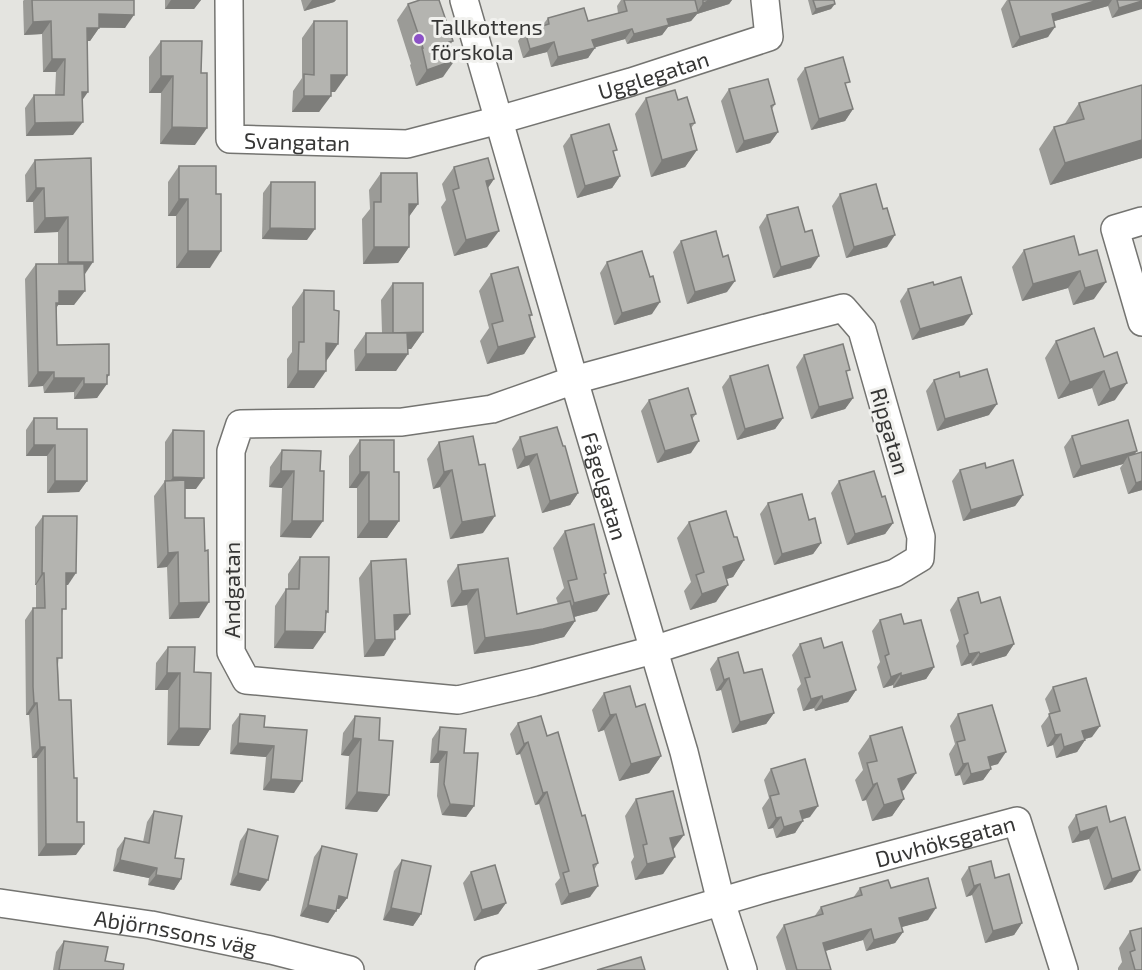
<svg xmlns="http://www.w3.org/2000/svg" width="1142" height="970" viewBox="0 0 1142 970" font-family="'Exo 2',sans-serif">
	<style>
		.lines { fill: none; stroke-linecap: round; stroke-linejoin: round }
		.minor-casing { stroke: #747471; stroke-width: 30 }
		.minor { stroke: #fff; stroke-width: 27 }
		.wall { fill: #9b9b97 }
		.shaded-wall { fill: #7e7e7b }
		.building { fill: #b4b4b0; stroke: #7e7e7b; stroke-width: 1.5 }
		.poi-dot { fill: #8c51c7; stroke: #f1f1ee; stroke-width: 2 }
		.labels { text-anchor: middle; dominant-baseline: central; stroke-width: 6; stroke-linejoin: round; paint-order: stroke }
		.poi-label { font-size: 22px; fill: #363635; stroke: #f1f1ee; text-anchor: start }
		.street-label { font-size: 22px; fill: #363635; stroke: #f1f1ee }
	</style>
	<rect width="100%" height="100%" fill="#e4e4e0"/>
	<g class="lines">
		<defs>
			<g id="minor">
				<path id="s1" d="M229,0L230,139L407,144L499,120L631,82L769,37L765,0"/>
				<path id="s2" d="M464,0L574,380L684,752L721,902L743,970"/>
				<polyline points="1142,221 1115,229 1142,322"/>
				<polygon points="843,308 862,330 921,537 920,558 895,573 653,650 534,682 458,700 246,680 231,652 231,451 240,424 402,422 492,409 574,380 747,333"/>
				<path id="s3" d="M0,903L151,925L271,950L350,970"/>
				<path id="s4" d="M489,970L767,888L1017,821L1064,970"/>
			</g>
		</defs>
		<use href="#minor" class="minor-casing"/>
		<use href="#minor" class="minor"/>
	</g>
	<g class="wall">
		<polygon points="24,0 134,0 125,28 99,28 90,41 87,41 82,100 73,135 26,136 25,108 34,95 55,95 56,72 43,72 42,34 24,35 23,1"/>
		<polygon points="165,0 201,0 194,9 165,9"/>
		<polygon points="301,0 336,0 334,2 304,11"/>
		<polygon points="621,0 732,0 729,4 697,14 691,21 668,27 662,35 627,44 625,39 594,47 588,58 551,67 547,52 523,58 518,41 525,31 542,26 548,18 588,21 618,13 617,6"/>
		<polygon points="808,0 834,0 831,9 812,15"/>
		<polygon points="1007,0 1142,0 1112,18 1108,6 1054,21 1048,37 1012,48 1001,9"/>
		<polygon points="408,4 453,41 450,45 443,77 416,86 410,65 411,64 397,20"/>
		<polygon points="314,21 335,92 331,92 319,112 292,112 293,91 302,78 302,38"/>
		<polygon points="161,41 195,145 160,144 161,93 149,93 149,57"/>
		<polygon points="805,68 846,87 853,109 845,121 811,130 797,79"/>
		<polygon points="1142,85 1142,158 1050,185 1039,149 1054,127 1064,125 1079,103"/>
		<polygon points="729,89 775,104 772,109 778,132 770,143 736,153 721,101"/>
		<polygon points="646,98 678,100 695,123 691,128 697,150 685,167 651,177 635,114"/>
		<polygon points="571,135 614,154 620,176 612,188 577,198 563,146"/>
		<polygon points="91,158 84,275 74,305 58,305 57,307 57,345 107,379 97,398 74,399 74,392 44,393 43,386 28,387 25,279 36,264 58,264 58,232 34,233 33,202 26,202 25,175 35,160"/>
		<polygon points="179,166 210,268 176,268 176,216 168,216 168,182"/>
		<polygon points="454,167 494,179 488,188 487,247 454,256 441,207 446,200 442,184"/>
		<polygon points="381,173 418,204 409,216 409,247 398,263 363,264 362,219 370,209 369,190"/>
		<polygon points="271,182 307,240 262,239 263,193"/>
		<polygon points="840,194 887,247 846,258 832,206"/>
		<polygon points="767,215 811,268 773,278 759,227"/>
		<polygon points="681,241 727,292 687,304 673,252"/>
		<polygon points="1024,250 1079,255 1094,299 1073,305 1068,288 1022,301 1012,267"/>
		<polygon points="607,262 650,277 652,314 614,325 600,273"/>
		<polygon points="491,274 532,315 530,317 535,337 524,354 487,364 480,341 489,328 479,291"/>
		<polygon points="393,283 423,332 411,349 407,349 396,371 355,371 354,350 366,333 382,333 381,300"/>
		<polygon points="934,285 964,325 912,340 900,301 908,289"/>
		<polygon points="304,290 327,360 314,388 287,388 287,359 292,352 292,307"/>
		<polygon points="1094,328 1115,400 1098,406 1092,388 1058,399 1045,358 1056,341"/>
		<polygon points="804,355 853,398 845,409 811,419 796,367"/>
		<polygon points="730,376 783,418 775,429 737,440 722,387"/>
		<polygon points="960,377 989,415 937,431 926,391 934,380"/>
		<polygon points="649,400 696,414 692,419 691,453 657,463 641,411"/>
		<polygon points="34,418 57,429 87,481 79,492 47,493 47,456 26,456 26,430"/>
		<polygon points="173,430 196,489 185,489 185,518 199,618 169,619 167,567 157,568 154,496 165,481 165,442"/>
		<polygon points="1072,436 1134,455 1142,452 1142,490 1128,494 1120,468 1123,464 1073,478 1064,447"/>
		<polygon points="520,437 578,493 570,505 542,513 529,465 517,469 512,449"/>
		<polygon points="360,440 394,472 399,521 387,538 357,538 357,488 349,488 349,456"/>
		<polygon points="439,442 483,533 450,539 440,487 433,489 427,459"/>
		<polygon points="282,450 321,451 311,538 280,537 282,488 269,487 270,467"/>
		<polygon points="986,468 1023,495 1015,506 963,521 952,481 960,470"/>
		<polygon points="839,481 882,497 893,523 885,534 847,545 831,493"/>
		<polygon points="768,503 809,520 821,543 813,554 774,565 760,514"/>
		<polygon points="43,516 68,585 66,585 62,615 58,665 59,700 76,855 38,856 37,758 32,758 29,715 26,715 25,620 33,608 36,608 36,585 35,585 35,527"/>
		<polygon points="689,522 734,537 744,560 733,577 726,579 716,602 690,610 684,591 691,582 677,538"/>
		<polygon points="565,531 606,573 604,576 597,611 574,617 575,621 564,637 532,645 474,654 467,605 451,607 447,581 458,565 517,614 558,604 556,598 564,588 553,548"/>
		<polygon points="300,557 328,612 325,615 313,649 274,648 275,606 286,589 288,589 288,574"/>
		<polygon points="371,561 398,630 395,631 384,656 364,657 359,578"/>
		<polygon points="958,598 981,603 1014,644 1006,656 972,666 971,663 961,666 956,646 959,641 950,610"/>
		<polygon points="880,620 904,624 934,667 926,679 893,688 893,685 883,688 877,667 880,662 872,631"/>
		<polygon points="800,644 824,648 856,690 848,702 815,711 814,708 803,711 797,689 801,684 792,655"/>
		<polygon points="168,647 194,672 210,729 199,746 167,745 168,690 155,690 156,663"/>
		<polygon points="718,658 744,673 774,713 766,724 732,733 721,690 716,691 710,669"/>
		<polygon points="1053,687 1092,737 1085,739 1085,740 1077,752 1056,758 1053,745 1047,747 1041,726 1050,714 1045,699"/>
		<polygon points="604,693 636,707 661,756 649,773 619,781 604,730 598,732 592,710"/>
		<polygon points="240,714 264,727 307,730 294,793 263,790 266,757 230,754 232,725"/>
		<polygon points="958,714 998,764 990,766 991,769 983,780 963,785 960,775 955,776 949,754 955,744 950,726"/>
		<polygon points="355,716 389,795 377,812 345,809 349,756 341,755 343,733"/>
		<polygon points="518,723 547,736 582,816 598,863 594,870 590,897 561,905 555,884 560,878 539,804 535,805 520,754 516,755 510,734"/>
		<polygon points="440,727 464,753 474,806 466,817 442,815 437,796 439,763 430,763 432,739"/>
		<polygon points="870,736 904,790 901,791 904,799 892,816 872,821 866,800 862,801 855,780 863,770 858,753"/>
		<polygon points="771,769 810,817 803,819 795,833 776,838 773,828 768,829 762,808 769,798 764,780"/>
		<polygon points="636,799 673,849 663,874 635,880 631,862 634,857 625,816"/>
		<polygon points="154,811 175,858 181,879 174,890 148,885 149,878 113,871 117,849 125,838 143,842 147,822"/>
		<polygon points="1076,815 1110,822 1132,882 1104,890 1089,839 1072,843 1068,827"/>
		<polygon points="248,829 260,891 230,885 240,841"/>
		<polygon points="322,846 347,898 339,909 337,909 336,911 328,923 300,916 314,857"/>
		<polygon points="402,860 421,914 413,926 383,920 394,871"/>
		<polygon points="969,867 1022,923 1014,935 985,943 972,895 966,897 961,879"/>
		<polygon points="471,872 506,903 498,914 474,921 463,883"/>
		<polygon points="860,888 891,888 928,920 901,927 903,932 895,943 866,951 863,940 825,951 831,970 786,970 776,937 784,925 814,917 821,907 853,898"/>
		<polygon points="1130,931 1142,970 1118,970 1118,968 1122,962 1119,948"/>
		<polygon points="64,941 105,961 123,970 53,970 56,952"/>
	</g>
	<g class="shaded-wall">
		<polygon points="171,0 201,0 194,9 165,9"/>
		<polygon points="312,0 336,0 334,2 304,11"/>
		<polygon points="712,0 732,0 729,4 697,14 691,21 668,27 662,35 627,44 634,34 667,19 697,12 703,3"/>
		<polygon points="1098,0 1112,0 1108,6 1044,24 1052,14"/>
		<polygon points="1142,1 1142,9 1112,18 1119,8"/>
		<polygon points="835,4 831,9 812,15 816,9"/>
		<polygon points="99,14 134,15 125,28 89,27"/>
		<polygon points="51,21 42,34 24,35 33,22"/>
		<polygon points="1055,27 1048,37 1012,48 1020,37"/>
		<polygon points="87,28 99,28 90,41 78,41"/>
		<polygon points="632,29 625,39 586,50 592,40"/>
		<polygon points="554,42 547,52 523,58 530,49"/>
		<polygon points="595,48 588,58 551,67 558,57"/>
		<polygon points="52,59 65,59 56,72 43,72"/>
		<polygon points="455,60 443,77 416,86 427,70"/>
		<polygon points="331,75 347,75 335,92 320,92"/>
		<polygon points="161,76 173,76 161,93 149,93"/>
		<polygon points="82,92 88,92 79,105"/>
		<polygon points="304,96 331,96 319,112 292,112"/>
		<polygon points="853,109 845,121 811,130 819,119"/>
		<polygon points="83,122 73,135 26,136 35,123"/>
		<polygon points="172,127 207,128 195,145 160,144"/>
		<polygon points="778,132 770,143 736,153 744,141"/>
		<polygon points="1142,140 1142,158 1050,185 1065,163"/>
		<polygon points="697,150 685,167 651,177 662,160"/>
		<polygon points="620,176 612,188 577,198 585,186"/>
		<polygon points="494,179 482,196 486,181"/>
		<polygon points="36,188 44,188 33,202 26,202"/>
		<polygon points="179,199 188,199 176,216 168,216"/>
		<polygon points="409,204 418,204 406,221"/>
		<polygon points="68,217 58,232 34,233 45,218"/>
		<polygon points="270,228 315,229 307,240 262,239"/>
		<polygon points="499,231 487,247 454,256 466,240"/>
		<polygon points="895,235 887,247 846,258 854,247"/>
		<polygon points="374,247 409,247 398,263 363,264"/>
		<polygon points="188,251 221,251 210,268 176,268"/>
		<polygon points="819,256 811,268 773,278 781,267"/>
		<polygon points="68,262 93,262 83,277 58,276"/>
		<polygon points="1080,271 1068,288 1022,301 1033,284"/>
		<polygon points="735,281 727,292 687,304 695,292"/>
		<polygon points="1106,282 1094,299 1073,305 1085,288"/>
		<polygon points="59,291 85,291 74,305 58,305 49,318"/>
		<polygon points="660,302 652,314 614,325 622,313"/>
		<polygon points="972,314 964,325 912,340 920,329"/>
		<polygon points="423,332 411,349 382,349 393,333"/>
		<polygon points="535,337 524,354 487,364 498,347"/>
		<polygon points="326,343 338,344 327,360 314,360"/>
		<polygon points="366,354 408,354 396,371 355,371"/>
		<polygon points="298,371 326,371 314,388 287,388"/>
		<polygon points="1104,371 1092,388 1058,399 1070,382"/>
		<polygon points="38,372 54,372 43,386 28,387"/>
		<polygon points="107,375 109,375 103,384 107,384 97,398 74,399 84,384"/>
		<polygon points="54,378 84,378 74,392 44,393"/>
		<polygon points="1127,383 1115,400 1098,406 1110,389"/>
		<polygon points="853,398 845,409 811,419 819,407"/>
		<polygon points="997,404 989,415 937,431 945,419"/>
		<polygon points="783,418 775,429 737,440 745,429"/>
		<polygon points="699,441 691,453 657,463 665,451"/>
		<polygon points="34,445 55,445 47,456 26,456"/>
		<polygon points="1137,451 1129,461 1128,456 1123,464 1073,478 1081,466"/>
		<polygon points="537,454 529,465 517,469 525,457"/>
		<polygon points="452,470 440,487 433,489 444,472"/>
		<polygon points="281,471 294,471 282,488 269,487"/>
		<polygon points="360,472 369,472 357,488 349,488"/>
		<polygon points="173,477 204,478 196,489 165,489"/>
		<polygon points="55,481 87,481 79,492 47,493"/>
		<polygon points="1142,481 1142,490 1128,494 1136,483"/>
		<polygon points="578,493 570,505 542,513 550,501"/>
		<polygon points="1023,495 1015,506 963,521 971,510"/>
		<polygon points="495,516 483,533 450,539 462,522"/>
		<polygon points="292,521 323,521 311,538 280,537"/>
		<polygon points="369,521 399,521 387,538 357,538"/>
		<polygon points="893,523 885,534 847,545 855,534"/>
		<polygon points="821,543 813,554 774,565 782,554"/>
		<polygon points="178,552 167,567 157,568 168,553"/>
		<polygon points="744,560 733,577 711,584 723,567"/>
		<polygon points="42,573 44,573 36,585 35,585"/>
		<polygon points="66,573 76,573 68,585 58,585"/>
		<polygon points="728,585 716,602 690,610 702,594"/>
		<polygon points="478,589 467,605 451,607 462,591"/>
		<polygon points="609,594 597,611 562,620 574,603"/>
		<polygon points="209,602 199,618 169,619 179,603"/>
		<polygon points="410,614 398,630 382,631 394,615"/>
		<polygon points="575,621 564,637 532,645 474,654 485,638"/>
		<polygon points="285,631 325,632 313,649 274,648"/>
		<polygon points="395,639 384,656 364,657 375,640"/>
		<polygon points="1014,644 1006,656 972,666 980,654"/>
		<polygon points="979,652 971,663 961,666 969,654"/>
		<polygon points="934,667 926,679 893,688 901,676"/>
		<polygon points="167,673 180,673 168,690 155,690"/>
		<polygon points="901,673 893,685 883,688 891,677"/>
		<polygon points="729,678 721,690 716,691 724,680"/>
		<polygon points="856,690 848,702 815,711 823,700"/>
		<polygon points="822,696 814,708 803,711 811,699"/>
		<polygon points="34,703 37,703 29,715 26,715"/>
		<polygon points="774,713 766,724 732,733 740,722"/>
		<polygon points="616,714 604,730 598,732 610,715"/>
		<polygon points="1100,726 1092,737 1074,742 1082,731"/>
		<polygon points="179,728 210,729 199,746 167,745"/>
		<polygon points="1061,734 1053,745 1047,747 1055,735"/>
		<polygon points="353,738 361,739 349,756 341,755"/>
		<polygon points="1085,740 1077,752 1056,758 1064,747"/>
		<polygon points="528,742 520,754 516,755 524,744"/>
		<polygon points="238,743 274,746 266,757 230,754"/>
		<polygon points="40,747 45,747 37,758 32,758"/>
		<polygon points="438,751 447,752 439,763 430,763"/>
		<polygon points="1006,752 998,764 980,769 988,757"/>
		<polygon points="661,756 649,773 619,781 631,764"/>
		<polygon points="968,763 960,775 955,776 963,764"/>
		<polygon points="991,769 983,780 963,785 971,774"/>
		<polygon points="916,773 904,790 886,795 898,779"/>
		<polygon points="271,779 302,781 294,793 263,790"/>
		<polygon points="877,783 866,800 862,801 873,785"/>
		<polygon points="357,792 389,795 377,812 345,809"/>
		<polygon points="547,792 539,804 535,805 543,793"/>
		<polygon points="904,799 892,816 872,821 884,805"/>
		<polygon points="450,804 474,806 466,817 442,815"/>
		<polygon points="818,806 810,817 792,822 800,811"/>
		<polygon points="781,817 773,828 768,829 776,818"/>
		<polygon points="803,821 795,833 776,838 784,827"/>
		<polygon points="1097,827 1089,839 1072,843 1080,832"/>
		<polygon points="684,835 672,851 670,838"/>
		<polygon points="46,844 84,844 76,855 38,856"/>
		<polygon points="675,857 663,874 635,880 647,864"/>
		<polygon points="120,860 157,868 149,878 113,871"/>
		<polygon points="1140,870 1132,882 1104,890 1112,879"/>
		<polygon points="238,873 268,880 260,891 230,885"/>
		<polygon points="156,875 181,879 174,890 148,885"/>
		<polygon points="980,884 972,895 966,897 974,886"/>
		<polygon points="598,886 590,897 561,905 569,894"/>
		<polygon points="339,896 347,898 339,909 331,908"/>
		<polygon points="506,903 498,914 474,921 482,910"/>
		<polygon points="308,905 336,911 328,923 300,916"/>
		<polygon points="391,908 421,914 413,926 383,920"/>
		<polygon points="936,908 928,920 891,930 899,918"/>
		<polygon points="1022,923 1014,935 985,943 993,931"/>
		<polygon points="871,929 863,940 815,954 823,943"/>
		<polygon points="903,932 895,943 866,951 874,940"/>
	</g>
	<g class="building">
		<polygon points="32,0 134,0 134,15 99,14 99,28 87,28 88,92 82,92 83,122 35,123 34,95 64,95 65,59 52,59 51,21 33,22"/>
		<polygon points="420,0 439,0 453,41 449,42 455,60 427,70 422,48 423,48 408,4"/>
		<polygon points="624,0 695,0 698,12 667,19 669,25 634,34 632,29 592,40 595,48 558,57 554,42 530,49 525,31 549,24 548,18 584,8 588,21 627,11"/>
		<polygon points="703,0 712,0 703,3"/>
		<polygon points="813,0 834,0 835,4 816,9"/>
		<polygon points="1009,0 1098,0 1052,14 1055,27 1020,37"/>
		<polygon points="1117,0 1142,0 1142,1 1119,8"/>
		<polygon points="314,21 347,21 347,75 331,75 331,96 304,96 304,74 314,75"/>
		<polygon points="161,41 202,41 201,73 207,73 207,128 172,127 173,76 161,76"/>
		<polygon points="843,57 850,82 845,83 853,109 819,119 805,68"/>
		<polygon points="768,79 775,104 771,106 778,132 744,141 729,89"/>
		<polygon points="1142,85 1142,140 1065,163 1054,127 1084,119 1079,103"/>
		<polygon points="675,90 678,100 687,97 695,123 690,124 697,150 662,160 646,98"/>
		<polygon points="609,124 617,150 613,151 620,176 585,186 571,135"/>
		<polygon points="91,158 93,262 68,262 68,217 45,218 44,188 36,188 35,160"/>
		<polygon points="488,158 494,179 486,181 499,231 466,240 453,190 459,188 454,167"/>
		<polygon points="179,166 216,166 216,194 221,194 221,251 188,251 188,199 179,199"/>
		<polygon points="381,173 417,173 418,204 409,204 409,247 374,247 374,202 381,202"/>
		<polygon points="271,182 315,182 315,229 270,228"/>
		<polygon points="876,184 883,209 887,208 895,235 854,247 840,194"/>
		<polygon points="798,207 805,232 812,230 819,256 781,267 767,215"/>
		<polygon points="716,231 723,257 728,255 735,281 695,292 681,241"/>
		<polygon points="1074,236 1079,255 1097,250 1106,282 1085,288 1080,271 1033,284 1024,250"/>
		<polygon points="642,251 650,277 653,276 660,302 622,313 607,262"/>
		<polygon points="36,264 84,264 85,291 59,291 59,303 56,303 57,345 109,344 109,375 107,375 107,384 84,384 84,378 54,378 54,372 38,372"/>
		<polygon points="518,267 532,315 529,315 535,337 498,347 492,324 503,321 491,274"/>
		<polygon points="961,277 972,314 920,329 908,289 933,282 934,285"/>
		<polygon points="393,283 423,283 423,332 393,333"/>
		<polygon points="304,290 334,291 334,310 339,311 338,344 326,343 326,371 298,371 299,342 304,342"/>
		<polygon points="1094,328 1104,357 1117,352 1127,383 1110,389 1104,371 1070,382 1056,341"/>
		<polygon points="366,333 407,333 408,354 366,354"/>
		<polygon points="843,344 850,370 846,371 853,398 819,407 804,355"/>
		<polygon points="768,365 783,418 745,429 730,376"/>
		<polygon points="987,369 997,404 945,419 934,380 959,372 960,377"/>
		<polygon points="688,388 696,414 691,415 699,441 665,451 649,400"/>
		<polygon points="34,418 57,418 57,429 87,429 87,481 55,481 55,445 34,445"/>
		<polygon points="1128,420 1137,451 1081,466 1072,436"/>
		<polygon points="557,427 563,446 565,446 578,493 550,501 537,454 525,457 520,437"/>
		<polygon points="173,430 204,431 204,478 173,477"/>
		<polygon points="473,436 479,465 485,464 495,516 462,522 452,470 444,472 439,442"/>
		<polygon points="360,440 394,440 394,472 399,472 399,521 369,521 369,472 360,472"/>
		<polygon points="282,450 321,451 320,471 324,471 323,521 292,521 294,471 281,471"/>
		<polygon points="1142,452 1142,481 1136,483 1128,456"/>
		<polygon points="1013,460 1023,495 971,510 960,470 985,463 986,468"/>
		<polygon points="874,471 882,497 885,496 893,523 855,534 839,481"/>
		<polygon points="185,480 185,518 204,518 205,551 208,550 209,602 179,603 178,552 168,553 165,481"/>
		<polygon points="802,494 809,520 815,518 821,543 782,554 768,503"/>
		<polygon points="726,511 734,537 737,537 744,560 723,567 728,585 702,594 696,575 704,572 689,522"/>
		<polygon points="43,516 77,516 76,573 66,573 66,609 62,609 62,658 57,658 59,700 71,700 74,778 77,778 77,822 84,822 84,844 46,844 45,747 40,747 37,703 34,703 33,687 33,608 45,608 44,573 42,573"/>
		<polygon points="594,524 606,573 604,574 609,594 574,603 568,581 577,579 565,531"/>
		<polygon points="300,557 329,557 328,612 326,611 325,632 285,631 286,589 299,589"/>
		<polygon points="508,558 517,614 570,601 575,621 543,629 485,638 478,589 462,591 458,565"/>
		<polygon points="406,559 410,614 394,615 395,639 375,640 371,561"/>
		<polygon points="978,592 981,603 1000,597 1014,644 980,654 979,652 969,654 964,635 968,633 958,598"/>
		<polygon points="901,614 904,624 921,620 934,667 901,676 901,673 891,677 885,656 889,654 880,620"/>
		<polygon points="821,638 824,648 842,642 856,690 823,700 822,696 811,699 805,678 810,677 800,644"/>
		<polygon points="168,647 195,647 194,672 211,673 210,729 179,728 180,673 167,673"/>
		<polygon points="738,652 744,673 762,669 774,713 740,722 729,678 724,680 718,658"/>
		<polygon points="1086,678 1100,726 1082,731 1085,740 1064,747 1061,734 1055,735 1049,714 1060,711 1053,687"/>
		<polygon points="630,686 636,707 645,704 661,756 631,764 616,714 610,715 604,693"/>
		<polygon points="992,705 1006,752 988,757 991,769 971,774 968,763 963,764 957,742 965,740 958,714"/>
		<polygon points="240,714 265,716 264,727 307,730 302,781 271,779 274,746 238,743"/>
		<polygon points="355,716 380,718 379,740 393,741 389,795 357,792 361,739 353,738"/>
		<polygon points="541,716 547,736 558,732 582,816 585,815 598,863 593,865 598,886 569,894 563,873 569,871 547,792 543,793 528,742 524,744 518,723"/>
		<polygon points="440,727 466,729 464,753 478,753 474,806 450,804 444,784 447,752 438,751"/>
		<polygon points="902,727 916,773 898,779 904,799 884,805 877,783 873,785 867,763 877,761 870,736"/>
		<polygon points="805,759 818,806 800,811 803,821 784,827 781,817 776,818 770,796 779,794 771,769"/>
		<polygon points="673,791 684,835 670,838 675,857 647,864 643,845 647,844 636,799"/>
		<polygon points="1106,806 1110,822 1125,817 1140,870 1112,879 1097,827 1080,832 1076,815"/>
		<polygon points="154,811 182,816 175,858 184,859 181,879 156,875 157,868 120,860 125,838 149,843"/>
		<polygon points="248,829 278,836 268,880 238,873"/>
		<polygon points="322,846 357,854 347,898 339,896 336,911 308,905"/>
		<polygon points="402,860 431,866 421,914 391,908"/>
		<polygon points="991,861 995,878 1009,874 1022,923 993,931 980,884 974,886 969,867"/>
		<polygon points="495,865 506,903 482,910 471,872"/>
		<polygon points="928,878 936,908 899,918 903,932 874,940 871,929 823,943 831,970 797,970 784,925 823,914 821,907 862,895 860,888 888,880 891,888"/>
		<polygon points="1142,928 1142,970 1135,970 1130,952 1135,950 1130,931"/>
		<polygon points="64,941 108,947 105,961 124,964 123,970 59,970"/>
		<polygon points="641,957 645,970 597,970"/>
	</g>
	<circle class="poi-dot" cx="419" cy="39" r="6"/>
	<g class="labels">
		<g class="poi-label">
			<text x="431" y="26">Tallkottens<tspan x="431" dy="25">förskola</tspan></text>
		</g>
		<g class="street-label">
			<text stroke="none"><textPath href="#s1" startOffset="572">Ugglegatan</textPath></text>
			<text stroke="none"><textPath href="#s1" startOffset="206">Svangatan</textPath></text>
			<text transform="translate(891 431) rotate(74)">Ripgatan</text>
			<text stroke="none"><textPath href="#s2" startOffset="506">Fågelgatan</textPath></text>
			<text transform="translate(231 590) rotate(-90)">Andgatan</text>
			<text stroke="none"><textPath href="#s4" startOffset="474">Duvhöksgatan</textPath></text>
			<text stroke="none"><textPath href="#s3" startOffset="178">Abjörnssons väg</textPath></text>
		</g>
	</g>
</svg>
